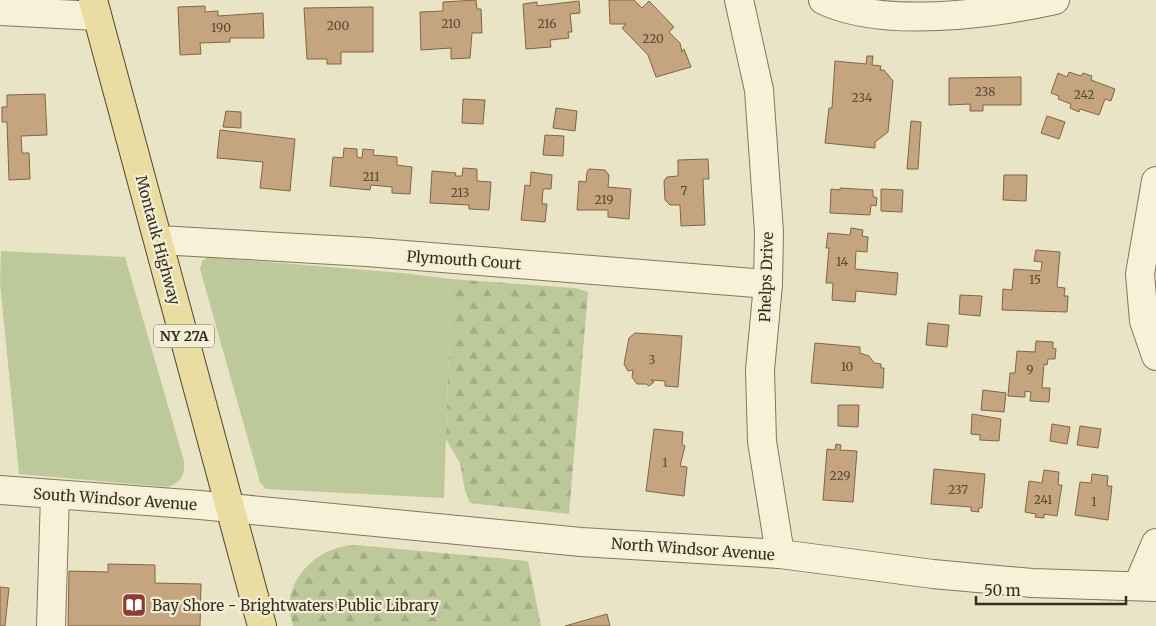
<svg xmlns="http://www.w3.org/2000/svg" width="1156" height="626" viewBox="0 0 1156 626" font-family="Merriweather,serif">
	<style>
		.green { fill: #bdc89b }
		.forest { fill: url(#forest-firs) }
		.building { fill: #c5a57f; stroke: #816545 }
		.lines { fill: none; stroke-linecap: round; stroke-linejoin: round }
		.minor-casing { stroke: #84775d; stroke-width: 30 }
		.major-casing { stroke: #524531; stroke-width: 30 }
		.minor { stroke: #f6f1d8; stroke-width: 28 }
		.major { stroke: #eadda1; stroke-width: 28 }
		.labels { text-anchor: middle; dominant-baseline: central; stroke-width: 4.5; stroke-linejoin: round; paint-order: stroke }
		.number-label { font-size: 12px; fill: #5a4b38 }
		.shield { fill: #f3eed5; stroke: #6f6756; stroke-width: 1 }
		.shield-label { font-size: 14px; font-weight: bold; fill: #362d20 }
		.street-label { font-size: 15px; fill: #362d20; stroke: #f3eed5 }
		.poi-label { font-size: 15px; fill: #362d20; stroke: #f3eed5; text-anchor: start }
	</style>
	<defs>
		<pattern id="forest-firs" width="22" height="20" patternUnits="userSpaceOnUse" patternTransform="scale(1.25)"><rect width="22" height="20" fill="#bdc89b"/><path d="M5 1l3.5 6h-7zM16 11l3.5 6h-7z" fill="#a3ac85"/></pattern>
	</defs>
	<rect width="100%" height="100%" fill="#eae4c6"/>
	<g class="green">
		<path d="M1,251L125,257L184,461C185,476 181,482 168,487L19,474L0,283Z"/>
		<polygon points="208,257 402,273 451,279 444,498 266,489 260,482 200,269 202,261"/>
	</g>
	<g class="forest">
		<polygon points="451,279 575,288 588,292 569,514 470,503 465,491 460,463 446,439"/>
		<path d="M356,545L528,561L541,626H293C292,620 289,613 289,607C291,571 322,546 356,545Z"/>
	</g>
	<g class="building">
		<polygon points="476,0 477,9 481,9 482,33 472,33 470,58 451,59 451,48 421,50 420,12 443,11 443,2"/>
		<polygon points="609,0 634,0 642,8 649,1 674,27 669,32 680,43 682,52 684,49 691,67 656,77 648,55 622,28 626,24 610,24"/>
		<polygon points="579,1 580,13 570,14 572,32 568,32 569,38 550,40 551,47 526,49 523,4 537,2 537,6"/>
		<polygon points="205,6 205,12 218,11 218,16 263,13 264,38 230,38 230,42 200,43 201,54 180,55 178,7"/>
		<polygon points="373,7 373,52 341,52 341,64 327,64 327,59 307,59 304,8"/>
		<polygon points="867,56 873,56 872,65 881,66 880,70 884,70 893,81 888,132 875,142 875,148 825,143 829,108 832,108 835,61 866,64"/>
		<polygon points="1069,72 1081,76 1083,73 1092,76 1091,80 1115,89 1111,101 1105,99 1099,115 1080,109 1079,112 1070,108 1071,104 1058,99 1059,96 1051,93 1058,73 1067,77"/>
		<polygon points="1021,77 1021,105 983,105 983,111 970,111 970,104 949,105 949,78"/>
		<polygon points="45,94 47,135 21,136 22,153 29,153 30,179 9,180 7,122 2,122 2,107 7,107 7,95"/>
		<polygon points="463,99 485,100 483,124 462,123"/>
		<polygon points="556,108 577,111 575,131 553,128"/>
		<polygon points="226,111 241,112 241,128 223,127"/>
		<polygon points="1047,116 1065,122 1059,139 1041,133"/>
		<polygon points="911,121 921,122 918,169 907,169"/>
		<polygon points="220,130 295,139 290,191 260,188 263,162 217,158"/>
		<polygon points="545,135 564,136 563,156 543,155"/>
		<polygon points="344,148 357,149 357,157 362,158 363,149 374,150 373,155 397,157 397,165 412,167 410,194 392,193 392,187 371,185 370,190 330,186 333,157 343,158"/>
		<polygon points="708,159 709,179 703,179 705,225 681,226 680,205 670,205 665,200 664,181 667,177 678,176 678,160"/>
		<polygon points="463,168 477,169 477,181 491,182 489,210 469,209 469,205 430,203 432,171 456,173 455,176 462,176"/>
		<polygon points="589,169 605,170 609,175 608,187 631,189 629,219 608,217 608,210 577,210 579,181 586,182 587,172"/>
		<polygon points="531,172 552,175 551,189 543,189 542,204 547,204 545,222 521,220 525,185 530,186"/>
		<polygon points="1004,175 1027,175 1026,201 1003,200"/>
		<polygon points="840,188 873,190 873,196 877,198 876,206 871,205 870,215 830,213 831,189 840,190"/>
		<polygon points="881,189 903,190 902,212 881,211"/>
		<polygon points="851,228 863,230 862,236 868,237 867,252 856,251 855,269 898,273 896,295 856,291 855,302 832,300 833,283 826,283 829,248 826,248 828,233 850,235"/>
		<polygon points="1036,250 1060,252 1057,287 1065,288 1064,296 1068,296 1067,312 1002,310 1003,289 1012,290 1014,269 1041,271 1042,262 1034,261"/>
		<polygon points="960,295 982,296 980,316 959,314"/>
		<polygon points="928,323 949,325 947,347 926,345"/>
		<polygon points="635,333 682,336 678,387 665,386 665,381 651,380 654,382 649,386 646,384 637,384 632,377 633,370 628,371 624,364 629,338"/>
		<polygon points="1036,341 1053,342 1053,348 1056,349 1055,359 1048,359 1047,365 1044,364 1042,388 1050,388 1049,402 1030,401 1031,392 1025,391 1025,397 1008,396 1010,373 1015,373 1017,351 1035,352"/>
		<polygon points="815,343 860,347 860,353 869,356 874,363 881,364 881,368 884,368 883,388 811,383"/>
		<polygon points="983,390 1006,393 1004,412 981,410"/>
		<polygon points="838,405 859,405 858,427 838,426"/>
		<polygon points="972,414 1001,419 999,441 980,440 980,435 971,434"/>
		<polygon points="1052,424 1070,427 1067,444 1050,441"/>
		<polygon points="1080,426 1101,429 1098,448 1077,445"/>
		<polygon points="654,429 683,432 682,444 685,446 680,466 687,467 684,496 646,491"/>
		<polygon points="836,444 841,445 840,450 857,451 853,502 823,500 827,449 835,450"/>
		<polygon points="934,469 985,474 982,508 978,508 979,512 971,511 971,507 931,504"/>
		<polygon points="1044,470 1059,472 1058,485 1062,485 1057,516 1044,514 1044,518 1035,517 1036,514 1025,512 1029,481 1042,483"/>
		<polygon points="1092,474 1108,476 1107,486 1112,486 1108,520 1075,515 1080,482 1091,483"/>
		<polygon points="108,564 155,565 155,583 201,584 200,626 68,626 69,571 108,572"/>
		<polygon points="0,587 9,588 5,626 0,626"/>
		<polygon points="607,614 610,626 565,626"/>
	</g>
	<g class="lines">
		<defs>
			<g id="minor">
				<polyline points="739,0 759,90 769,232 768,284 760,370 762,441 780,554"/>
				<path d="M823,0C884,29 991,14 1055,0"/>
				<polyline points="0,11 97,16"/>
				<polyline points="1156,181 1140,274 1144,321 1156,356"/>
				<polyline points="159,240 367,252 768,284"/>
				<polyline points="0,490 200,505 581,542 780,554 933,574 1032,583 1156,587"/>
				<polyline points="1138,585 1156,543"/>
				<polyline points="51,626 55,495"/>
			</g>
			<polyline id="major" points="93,0 262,626"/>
		</defs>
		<use href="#minor" class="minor-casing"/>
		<use href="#major" class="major-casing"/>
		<use href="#minor" class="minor"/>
		<use href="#major" class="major"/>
	</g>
	<defs>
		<symbol id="library-square" viewBox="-11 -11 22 22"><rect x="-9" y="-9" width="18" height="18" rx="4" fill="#8e3d32" stroke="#f3eed5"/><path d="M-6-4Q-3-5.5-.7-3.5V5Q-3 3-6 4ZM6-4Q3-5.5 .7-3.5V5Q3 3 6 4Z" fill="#fff"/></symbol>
	</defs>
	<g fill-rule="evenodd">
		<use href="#library-square" x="120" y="591" width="28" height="28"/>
	</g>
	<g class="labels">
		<g class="number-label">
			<text x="451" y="23">210</text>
			<text x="547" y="23">216</text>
			<text x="338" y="25">200</text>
			<text x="221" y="27">190</text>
			<text x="653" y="38">220</text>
			<text x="985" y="91">238</text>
			<text x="1084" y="94">242</text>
			<text x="862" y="97">234</text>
			<text x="371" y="176">211</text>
			<text x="684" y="190">7</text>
			<text x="460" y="192">213</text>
			<text x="604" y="199">219</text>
			<text x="842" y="261">14</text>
			<text x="1035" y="279">15</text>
			<text x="652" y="359">3</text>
			<text x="847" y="366">10</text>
			<text x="1030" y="369">9</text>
			<text x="665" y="462">1</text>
			<text x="840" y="475">229</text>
			<text x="958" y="489">237</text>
			<text x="1043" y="499">241</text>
			<text x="1094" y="501">1</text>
		</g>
		<rect class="shield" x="154" y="324.5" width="60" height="23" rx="4"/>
		<g class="shield-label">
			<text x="184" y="336">NY 27A</text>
		</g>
		<g class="street-label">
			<text transform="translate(158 240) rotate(75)">Montauk Highway</text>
			<text transform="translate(464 260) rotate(4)">Plymouth Court</text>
			<text transform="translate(766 277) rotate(-88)">Phelps Drive</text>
			<text transform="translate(115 499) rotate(4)">South Windsor Avenue</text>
			<text transform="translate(693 549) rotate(4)">North Windsor Avenue</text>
		</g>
		<g class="poi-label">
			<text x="152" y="605">Bay Shore - Brightwaters Public Library</text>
		</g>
	</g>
	<path d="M976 596v8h150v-8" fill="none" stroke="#362d20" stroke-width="2.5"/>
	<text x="984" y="596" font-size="15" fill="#362d20" stroke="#f3eed5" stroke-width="4" paint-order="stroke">50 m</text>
</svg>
